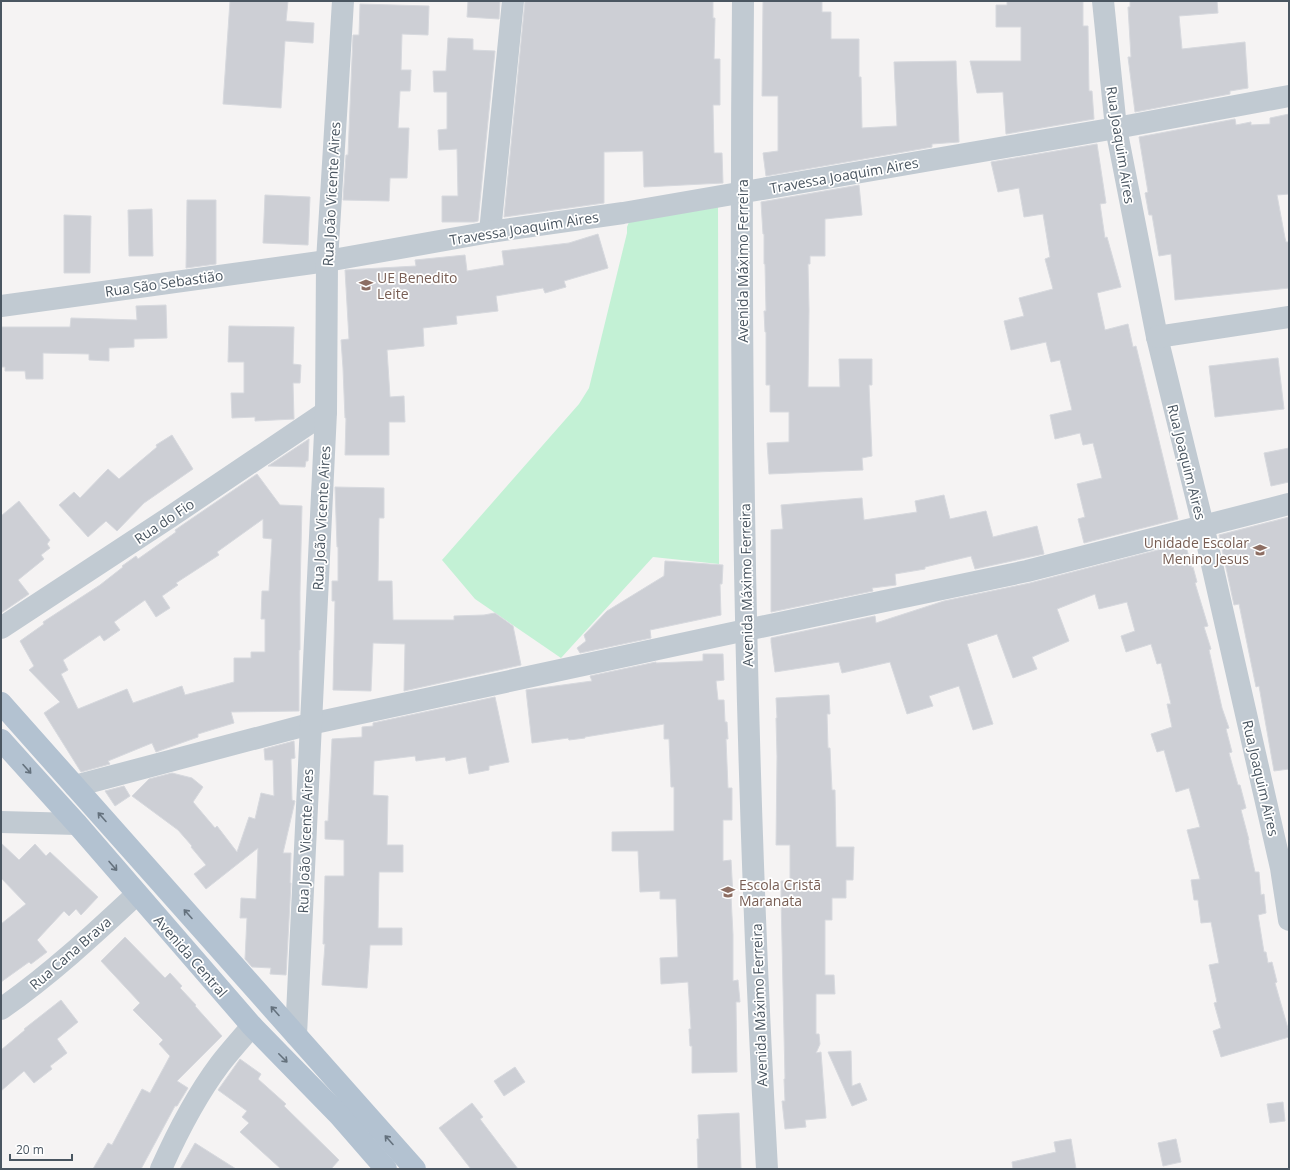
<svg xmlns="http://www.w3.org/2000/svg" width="1290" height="1170" viewBox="0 0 1290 1170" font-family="'Open Sans',sans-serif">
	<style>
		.green { fill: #c3f1d5 }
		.building { fill: #cdcfd5; stroke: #d7d9de; fill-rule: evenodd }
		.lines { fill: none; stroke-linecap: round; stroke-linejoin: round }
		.minor { stroke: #c1cad2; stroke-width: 22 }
		.major { stroke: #b3c2d1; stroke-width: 22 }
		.oneway { stroke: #64717d }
		.labels { text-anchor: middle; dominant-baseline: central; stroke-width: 3.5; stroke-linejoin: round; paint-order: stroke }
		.street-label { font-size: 14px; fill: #4a5661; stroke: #fff }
		.education-label { font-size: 14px; fill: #785e54; stroke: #fff; text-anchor: start }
	</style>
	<rect width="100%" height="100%" fill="#f5f3f3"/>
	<polygon class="green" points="718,207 719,564 653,557 561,658 475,599 442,560 579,404 589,388 627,233 627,227 629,222"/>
	<g class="building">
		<polygon points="230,1 288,1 286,21 314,23 313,43 285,41 281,108 223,104"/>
		<polygon points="468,1 500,1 499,19 467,17"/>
		<polygon points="525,1 713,1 713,18 715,18 714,59 720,59 720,105 713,105 714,153 722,153 723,183 644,187 643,151 604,152 604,203 504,217"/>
		<polygon points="763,1 822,1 822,12 831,12 831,39 859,39 859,77 861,77 862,128 897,126 894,62 956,61 959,142 932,144 932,147 766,176 763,153 778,151 778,96 762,96"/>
		<polygon points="1007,1 1083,1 1083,26 1088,26 1089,91 1092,91 1094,119 1006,134 1003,92 977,93 970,61 1021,61 1021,27 996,27 996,5 1007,5"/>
		<polygon points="1130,1 1217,1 1218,13 1179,16 1182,49 1245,42 1248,88 1230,91 1230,94 1135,112 1128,57 1131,57 1128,7 1130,7"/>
		<polygon points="360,4 429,6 428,35 402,34 401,70 411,70 410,91 400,91 398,128 409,128 407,178 390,178 389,201 343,200 346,155 348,155 353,35 359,35"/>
		<polygon points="448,38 473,39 473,50 495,51 478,221 474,222 442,222 442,196 458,196 457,149 439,150 438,130 447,129 447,92 434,92 433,71 446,71"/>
		<polygon points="1289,114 1289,194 1277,195 1285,238 1286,242 1289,242 1289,288 1175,300 1171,254 1159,256 1152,215 1149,215 1145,193 1148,192 1139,137 1235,119 1236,125 1251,122 1251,125 1270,124 1270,118"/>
		<polygon points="1097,144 1106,203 1100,204 1105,238 1107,237 1121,287 1097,293 1105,330 1128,324 1133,347 1136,346 1178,519 1084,543 1078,519 1085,517 1077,484 1102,478 1093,443 1083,445 1080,433 1055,439 1050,415 1072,410 1060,360 1051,362 1046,342 1011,350 1004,321 1024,316 1019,298 1053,289 1045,259 1050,257 1043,214 1024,217 1019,188 998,192 991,162"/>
		<polygon points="859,185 862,215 825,219 825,256 810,256 810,264 808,264 809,310 808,387 840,387 839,359 872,359 872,385 869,385 872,456 862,458 863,470 769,474 767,443 789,442 789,412 770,412 770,385 766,385 766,332 765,332 764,311 766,311 765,264 764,264 764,234 763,234 761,202"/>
		<polygon points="265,195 310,197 308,245 263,243"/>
		<polygon points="187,200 216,200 216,264 186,268"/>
		<polygon points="152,209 153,256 129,256 128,210"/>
		<polygon points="64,215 91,216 90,273 64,273"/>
		<polygon points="598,234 608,268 564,281 566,287 545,293 543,288 496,296 498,311 456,316 457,324 423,328 424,346 387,350 390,397 404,396 405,422 389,422 389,455 345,455 346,418 345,418 343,368 341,340 349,339 345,270 416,266 415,260 465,255 467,271 504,265 502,251 569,243"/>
		<polygon points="166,305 167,338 134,339 134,347 109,348 109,361 89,360 89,354 43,353 43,379 26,379 25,371 5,371 5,367 1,367 1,327 70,327 71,318 137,320 136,306"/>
		<polygon points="229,326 294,327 293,364 301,365 300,383 293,383 294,419 255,421 255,417 232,418 231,393 244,393 244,362 228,362"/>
		<polygon points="1278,358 1284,409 1215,417 1209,366"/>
		<polygon points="172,435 193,469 144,503 117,531 106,521 88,537 59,505 74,492 80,498 108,469 119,479 157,447 156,445"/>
		<polygon points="309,439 308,461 306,461 305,467 268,466"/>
		<polygon points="1289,448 1289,482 1271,486 1264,453"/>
		<path d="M257,474L280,505L302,506L300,592V650H299V711L231,712L234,723L198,734V737L156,752L152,743L108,761L110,764L81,772L44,713L60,702L29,670L34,666L20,641L44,624L43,622L100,585L123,567L122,566L136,556L138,559L176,532L175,530ZM263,519V538L272,539L269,591H262L261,619H265V652H251V658H234V682L185,695L182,686L133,703L127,689L78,709L61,674L68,670L63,660L100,635L104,641L120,630L114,622L145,600L156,617L170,608L162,596L178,585L176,583L219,555L217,552Z"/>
		<polygon points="335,487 384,488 384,518 379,518 378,581 392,581 393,620 454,620 454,616 484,615 495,613 513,626 521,665 404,691 405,644 373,643 371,691 333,690 335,601 332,601 332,581 338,581 338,547 337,547"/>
		<polygon points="944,495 950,519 986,511 993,537 1037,526 1044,554 975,569 971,556 925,567 925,569 895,574 896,585 872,588 873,591 771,612 771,530 783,529 781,505 862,498 864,520 917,512 915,501"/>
		<polygon points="19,501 50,540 47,544 50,548 41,555 44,559 18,580 29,594 1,613 1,516"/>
		<polygon points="1289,517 1289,769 1274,771 1259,686 1256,687 1239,604 1234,605 1219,535"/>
		<polygon points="1185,543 1192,568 1193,567 1197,582 1195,583 1208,626 1204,627 1211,649 1209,650 1222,708 1229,728 1226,729 1232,752 1229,753 1238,785 1240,785 1246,808 1241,810 1249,840 1248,840 1255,872 1259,872 1261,895 1264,894 1266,913 1258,915 1264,952 1266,952 1268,963 1272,962 1277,982 1275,983 1289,1032 1289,1037 1221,1057 1213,1031 1221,1028 1214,1003 1217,1002 1209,965 1219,963 1211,922 1201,923 1198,900 1194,900 1191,880 1200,879 1187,830 1200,827 1189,788 1176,792 1164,750 1157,752 1151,734 1172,727 1167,704 1171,704 1161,663 1157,664 1151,644 1126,652 1121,636 1135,631 1127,602 1099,609 1095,594 1057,609 1069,641 1032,657 1037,669 1013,678 997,634 967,644 993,724 973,730 959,686 929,696 933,706 907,714 890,662 842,673 839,662 775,672 771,642 771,638 875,616 876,623 944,601 1030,583"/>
		<polygon points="665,561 723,565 722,584 720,584 721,615 650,630 651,638 580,653 577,648 586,641 584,635 607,611 664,576"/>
		<polygon points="703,654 723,654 724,680 716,681 718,700 724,700 725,722 727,722 728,739 726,739 728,788 732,788 732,820 723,820 723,861 731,860 733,896 731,896 733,935 733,981 738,980 740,1002 736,1002 737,1072 692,1073 692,1046 690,1046 689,1029 691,1029 688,982 661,984 660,958 678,957 676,899 660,899 660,891 640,892 638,851 612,851 612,832 674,831 674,787 671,787 669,739 664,739 664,724 585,737 585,738 569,740 568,738 532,743 526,690 592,681 590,676 656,662 656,663 703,661"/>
		<polygon points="829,695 830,714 827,714 828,748 830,748 832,790 835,790 836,847 854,847 853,880 846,880 846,898 832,898 832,920 825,920 825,975 834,975 835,994 816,994 816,1034 819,1034 820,1044 816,1053 821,1052 826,1118 805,1120 806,1127 785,1129 782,1101 785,1101 784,1079 785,1079 781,897 781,881 790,881 790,845 776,845 777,756 776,718 777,718 776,698"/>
		<polygon points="495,697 509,762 489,766 489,770 469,774 466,757 446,761 445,757 416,761 415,756 374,761 373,795 388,796 387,845 403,845 403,872 379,872 378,928 402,928 402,945 370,945 367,988 322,985 325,944 323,944 325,876 344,876 344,840 325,839 325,821 328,821 332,739 362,737 362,727 373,726 373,723"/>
		<polygon points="294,741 295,758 291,759 292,800 295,801 283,853 291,853 290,883 291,883 286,975 270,974 271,968 252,967 245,959 247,918 240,918 241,898 256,899 258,848 206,889 194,874 206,865 191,847 192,846 178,830 132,796 149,779 172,773 192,778 203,787 193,802 215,828 217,826 237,852 249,817 255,819 261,793 274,796 273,760 265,760 264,749"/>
		<polygon points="124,786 130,796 115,806 105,791"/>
		<polygon points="1,843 19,860 35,844 46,856 50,852 98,897 81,915 76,909 69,916 64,911 37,940 47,952 31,964 29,962 1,982 1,924 26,904 1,878"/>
		<polygon points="125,937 165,978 170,973 182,986 180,988 196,1005 195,1006 222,1036 177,1081 188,1088 177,1106 175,1106 141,1169 93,1169 108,1143 112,1145 142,1089 150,1093 170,1056 159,1044 163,1040 133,1010 140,1003 101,961"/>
		<polygon points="61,1000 78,1022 57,1039 67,1053 50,1066 52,1069 34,1083 24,1071 1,1091 1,1050 25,1030 24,1029"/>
		<polygon points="851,1051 852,1086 860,1083 867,1100 852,1106 828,1052"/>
		<polygon points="240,1059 261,1074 258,1079 286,1104 284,1106 339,1160 331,1169 281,1169 240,1132 249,1123 242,1117 247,1111 218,1090"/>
		<polygon points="515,1067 525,1082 504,1096 494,1081"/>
		<polygon points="1283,1102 1285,1121 1270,1123 1267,1104"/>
		<polygon points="472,1103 483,1117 480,1119 518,1169 471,1169 439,1128"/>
		<polygon points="739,1113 741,1169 698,1169 697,1139 699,1139 698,1115"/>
		<polygon points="1071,1139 1076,1169 1013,1169 1012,1162 1056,1152 1054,1142"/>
		<polygon points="1176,1139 1181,1162 1163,1166 1158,1143"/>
		<polygon points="195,1143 236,1169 180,1169"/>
	</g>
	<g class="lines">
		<g class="minor">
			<path d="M743,1C739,390 745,780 767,1169"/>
			<polyline points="1103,1 1116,128 1157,337 1203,525 1281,868 1289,920"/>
			<polyline points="490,232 513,1"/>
			<polyline points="1,306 327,261 490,232 623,213 1116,128 1289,96"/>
			<polyline points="1157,337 1289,317"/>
			<polyline points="1,628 170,517 326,412"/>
			<polyline points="75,786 310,724 746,630 1027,571 1289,504"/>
			<polyline points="1,822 77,824"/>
			<path d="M1,1009C50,975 93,935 137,894"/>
			<polyline points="296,1035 326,412 327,261 343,1"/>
			<path d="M161,1169C177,1133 196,1096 220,1064C230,1051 241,1039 252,1026"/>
		</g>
		<g class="major">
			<polyline points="1,703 415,1169"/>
			<polyline points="1,740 77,824 252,1026 339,1115 386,1169"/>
		</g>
	</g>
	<defs><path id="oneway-shaft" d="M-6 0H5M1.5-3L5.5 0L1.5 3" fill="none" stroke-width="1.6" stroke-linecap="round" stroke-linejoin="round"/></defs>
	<g class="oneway">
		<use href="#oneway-shaft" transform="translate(27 769) rotate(48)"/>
		<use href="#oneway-shaft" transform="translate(102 817) rotate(-132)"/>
		<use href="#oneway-shaft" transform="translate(113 866) rotate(49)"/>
		<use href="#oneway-shaft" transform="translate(188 914) rotate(-132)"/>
		<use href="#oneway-shaft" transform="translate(275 1011) rotate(-132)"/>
		<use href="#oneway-shaft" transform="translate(283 1058) rotate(45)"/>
		<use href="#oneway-shaft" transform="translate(389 1140) rotate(-132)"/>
	</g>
	<defs>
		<symbol id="school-bare" viewBox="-9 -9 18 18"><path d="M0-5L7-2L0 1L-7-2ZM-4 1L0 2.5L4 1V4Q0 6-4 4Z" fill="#8d6e63" stroke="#fff" stroke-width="2.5" paint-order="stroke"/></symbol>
	</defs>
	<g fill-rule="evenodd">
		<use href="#school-bare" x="356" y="275" width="20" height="20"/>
		<use href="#school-bare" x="1250" y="540" width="20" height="20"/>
		<use href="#school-bare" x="718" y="882" width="20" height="20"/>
	</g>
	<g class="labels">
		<g class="street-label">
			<text transform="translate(1121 145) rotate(81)">Rua Joaquim Aires</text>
			<text transform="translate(844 175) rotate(-10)">Travessa Joaquim Aires</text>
			<text transform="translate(331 194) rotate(-87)">Rua João Vicente Aires</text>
			<text transform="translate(524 228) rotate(-9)">Travessa Joaquim Aires</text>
			<text transform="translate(742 261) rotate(-90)">Avenida Máximo Ferreira</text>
			<text transform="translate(164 283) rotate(-8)">Rua São Sebastião</text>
			<text transform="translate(1187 462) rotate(76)">Rua Joaquim Aires</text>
			<text transform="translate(321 518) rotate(-87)">Rua João Vicente Aires</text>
			<text transform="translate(164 521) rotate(-34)">Rua do Fio</text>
			<text transform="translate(746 585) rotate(-91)">Avenida Máximo Ferreira</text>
			<text transform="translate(1261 778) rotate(77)">Rua Joaquim Aires</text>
			<text transform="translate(305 841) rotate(-88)">Rua João Vicente Aires</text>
			<text transform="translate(70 953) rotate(-41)">Rua Cana Brava</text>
			<text transform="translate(191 956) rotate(49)">Avenida Central</text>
			<text transform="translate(759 1005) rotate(-92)">Avenida Máximo Ferreira</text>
		</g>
		<g class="education-label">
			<text x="377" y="277">UE Benedito<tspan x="377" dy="16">Leite</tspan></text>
			<text x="1249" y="542" text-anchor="end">Unidade Escolar<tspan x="1249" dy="16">Menino Jesus</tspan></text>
			<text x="739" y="884">Escola Cristã<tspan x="739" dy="16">Maranata</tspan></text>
		</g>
	</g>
	<rect width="1290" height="1170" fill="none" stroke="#4a5661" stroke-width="4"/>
	<path d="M10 1154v6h62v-6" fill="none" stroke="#4a5661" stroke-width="2"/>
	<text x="16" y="1154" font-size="12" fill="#4a5661" stroke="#ffffff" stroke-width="3" paint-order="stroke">20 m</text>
</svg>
